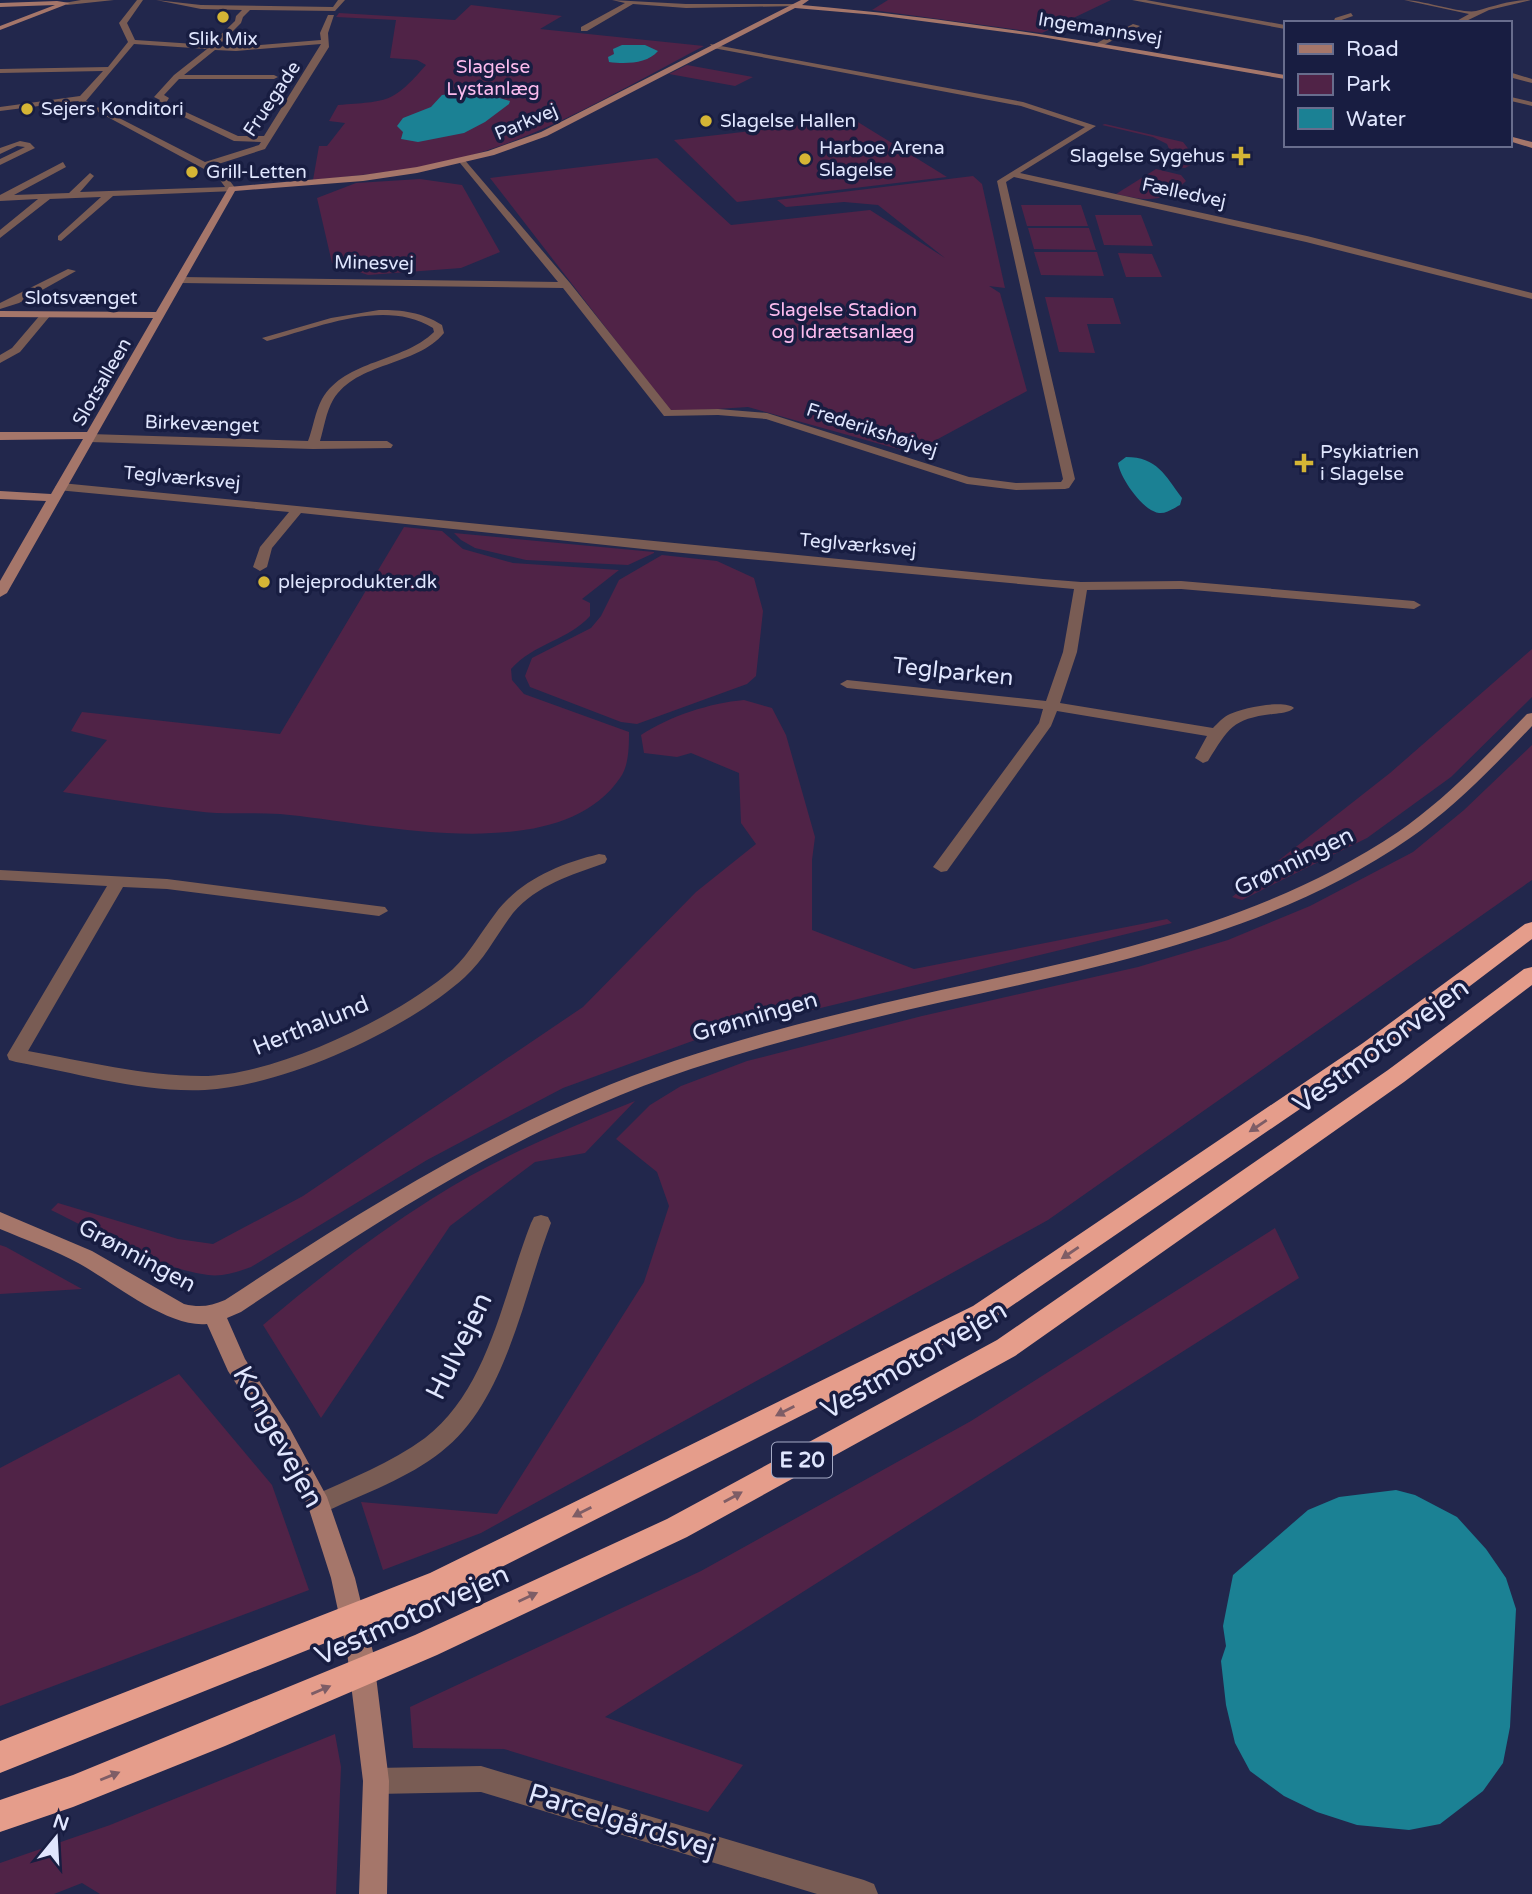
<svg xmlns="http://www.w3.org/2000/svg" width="1532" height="1894" viewBox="0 0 1532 1894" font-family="'Varela Round',sans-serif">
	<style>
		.green { fill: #502347 }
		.water { fill: #1b8194 }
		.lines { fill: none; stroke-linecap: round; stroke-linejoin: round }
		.street { fill: #795c54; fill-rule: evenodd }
		.secondary { fill: #a5766a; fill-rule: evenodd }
		.highway { fill: #e59d8b; fill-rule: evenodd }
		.oneway { fill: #7e5d66 }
		.poi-dot { fill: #d5b535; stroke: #181d41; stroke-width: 2.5 }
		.labels { text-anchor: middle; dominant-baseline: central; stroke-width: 7; stroke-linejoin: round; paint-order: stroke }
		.far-street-label { font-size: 19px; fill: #e0e6fe; stroke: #181d41 }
		.far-poi-label { font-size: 19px; fill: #e0e6fe; stroke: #181d41; text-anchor: start }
		.far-park-label { font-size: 19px; fill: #fbbbed; stroke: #181d41 }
		.shield { fill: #181d41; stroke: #a4aac5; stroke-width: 2 }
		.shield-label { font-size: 21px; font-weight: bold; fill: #e0e6fe }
		.street-label { font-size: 23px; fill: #e0e6fe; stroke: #181d41 }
		.near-street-label { font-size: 28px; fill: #e0e6fe; stroke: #181d41 }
	</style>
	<rect width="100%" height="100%" fill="#22274c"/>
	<g class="green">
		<polygon points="888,0 1111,0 1042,33 872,10"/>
		<path d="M471,5L562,16L540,29L704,46C636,81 569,122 497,147C438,168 375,174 313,180L319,146H327L345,123L329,121L338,105C388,101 392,104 426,65L417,60L390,58L396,20L336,17L339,13L455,20Z"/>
		<polygon points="687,65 753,77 735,86 669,74"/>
		<polygon points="853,119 947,177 737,202 674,140"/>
		<polygon points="1105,124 1183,142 1198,161 1185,168 1162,166 1173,159 1164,157 1170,151 1167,144 1153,137 1102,125"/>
		<polygon points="657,158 731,225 870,210 945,258 878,205 844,202 786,207 777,200 973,176 982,184 1005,288 989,286 1000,293 1027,391 912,453 748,407 671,412 490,178"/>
		<path d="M1156,169L1181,175L1186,181C1162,204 1147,201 1116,194Z"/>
		<polygon points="420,179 462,185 500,252 461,268 368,275 332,263 317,198 356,183"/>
		<polygon points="1021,205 1081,205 1088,226 1027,226"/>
		<polygon points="1095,215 1141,215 1153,246 1104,245"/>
		<polygon points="1028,228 1089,228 1096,250 1034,249"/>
		<polygon points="1034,252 1097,252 1104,276 1041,275"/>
		<polygon points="1118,253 1152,254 1162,277 1126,277"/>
		<polygon points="1045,297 1113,298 1121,324 1087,324 1095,353 1059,352"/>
		<path d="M404,527L442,531L463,549L513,563L619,570L582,599L590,603V616C569,640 534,643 511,669L512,680L524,694L629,732C629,746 629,766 620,778C557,870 373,822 280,814C252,812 223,815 195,811C151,806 107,799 63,792L107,740L71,731L82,712L280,734Z"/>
		<polygon points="454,533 654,552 654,553 628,565 526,560 475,548 461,540"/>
		<polygon points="662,555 717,561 754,578 763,611 756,676 747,684 637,724 621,722 530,687 525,676 532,658 591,628 601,616 619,580"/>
		<polygon points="1532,649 1532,697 1451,777 1367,838 1242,900 1232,897 1390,773"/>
		<path d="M744,700L772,708L786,735L815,837L812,860V930L914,969L1167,919L1172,923L709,1035L563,1088L427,1160L251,1267C238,1272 223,1277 208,1275C156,1268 99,1233 51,1210L58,1203L178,1239L213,1244L303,1196L583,1007L696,892L756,844L741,823L739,773L691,753L677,757L644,753L641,735C670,716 710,703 744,700Z"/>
		<polygon points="1532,745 1532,880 1048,1220 481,1533 383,1570 361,1502 497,1514 644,1282 669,1206 657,1172 616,1139 650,1105 681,1086 747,1061 922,1016 1138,967 1228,940 1310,906 1413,852 1464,810"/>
		<path d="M635,1101L585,1153L535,1162L450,1226L321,1418L263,1325C317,1279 373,1236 433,1198C496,1158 566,1129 635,1101Z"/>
		<polygon points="1275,1228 1299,1278 605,1717 743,1765 708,1812 504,1749 413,1748 410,1707 701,1571 971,1421"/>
		<polygon points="0,1245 6,1247 82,1289 0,1294"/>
		<polygon points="179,1374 272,1485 309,1590 0,1706 0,1468"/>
		<polygon points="335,1734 341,1767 336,1894 100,1894 82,1883 54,1894 0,1894 0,1863 110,1825"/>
	</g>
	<g class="water">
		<path d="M622,45H645L658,51C647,64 625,64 609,62L608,57L614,54L613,49Z"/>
		<polygon points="475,91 510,101 509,104 485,122 464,133 418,142 401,139 403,132 397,126 403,118 431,107 442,95"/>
		<path d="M1126,457C1157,457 1165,475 1182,498L1180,505C1174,508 1166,514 1159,513C1143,511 1120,478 1118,463Z"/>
		<polygon points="1396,1490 1415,1495 1457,1517 1486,1549 1506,1578 1516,1609 1510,1727 1503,1763 1483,1791 1440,1824 1409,1830 1357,1825 1317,1812 1284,1796 1250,1771 1235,1743 1226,1705 1221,1661 1226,1646 1223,1626 1233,1575 1308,1510 1339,1497"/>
	</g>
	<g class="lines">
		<g class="street">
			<polygon points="81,0 114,0 67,5 64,3"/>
			<path d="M137,0H143L127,23L135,40L210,45L235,21L236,16L242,10L201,9L156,0L201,5L333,7L338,0H345L335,11L250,10L243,17L241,23L218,46L236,47L321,40L320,33L328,15H334L328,33L329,47L265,149L212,166L223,172L236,189L235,191L113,196L61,241L58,240V236L101,197L50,199L0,238V230L38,199L0,201V195L63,162L66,167L14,195L69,193L90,173L94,176L80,192L225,187L217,176L78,101L0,111V107L80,96L103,71L0,73V69L108,67L128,42L119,23ZM134,44L207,49L174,75L154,97L160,100L157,104L234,141L261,142L259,145L205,162L86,101ZM321,44L264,136H238L166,103L169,98L164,95L179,79H274L278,77L274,75H184L215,50L236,51Z"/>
			<polygon points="612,0 686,4 795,4 798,6 686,8 633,4 587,31 581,31 581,27 625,3"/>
			<polygon points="1132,0 1146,0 1285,25 1285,29"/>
			<path d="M1404,0C1423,0 1462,14 1476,11C1495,6 1511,0 1531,0L1489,10L1462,23H1453L1469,14Z"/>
			<polygon points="1351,13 1353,16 1333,23 1335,18"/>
			<polygon points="1133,24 1140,26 1102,46 1095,44"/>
			<polygon points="710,44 1023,102 1096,126 1020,173 1307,236 1532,293 1532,299 1306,242 1014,177 1006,182 1075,479 1069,488 1065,489 1016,490 967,484 766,419 718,415 664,416 563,288 181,283 176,280 181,277 558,282 460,163 463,158 570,283 671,410 718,409 767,413 969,477 1016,483 1061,482 1063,479 997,181 1085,127 1021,106 713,48"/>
			<polygon points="1509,72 1532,79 1532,83 1509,77"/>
			<polygon points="1511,97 1532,102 1532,106 1511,101"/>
			<polygon points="20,141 30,143 35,148 0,165 0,159 25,147 17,146 0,154 0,148"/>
			<polygon points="68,269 76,271 19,303 0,309 0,303"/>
			<path d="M379,310C403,310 421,312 442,325L444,333C416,367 357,361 333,400C326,412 324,428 320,441H387L393,445L391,448L313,449L90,442L84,438L90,434L308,441C313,428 315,412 322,399C346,359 402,363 434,332L433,328C384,298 318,328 267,341L262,338L331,318Z"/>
			<polygon points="41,314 50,316 20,352 0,363 0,355 12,348"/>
			<path d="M61,483L1043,579L1081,582L1181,581L1414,601L1421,605L1414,609L1181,589L1087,590L1077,652L1060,703L1213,728C1218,723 1223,717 1230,714C1242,708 1285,699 1294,708C1288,713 1281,713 1273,714C1232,719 1229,728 1208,761L1203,763L1195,758L1207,736L1057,711L1051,726L947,871L941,872L933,867L1039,723L1043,709L847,688L840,684L847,680L1046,701L1063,652L1074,589L672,552L301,513L272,548L267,567L260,571L253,567L260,547L289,512L57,490L55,487Z"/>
			<path d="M599,854L605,855L607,859L605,863C571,875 537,885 513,913C497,934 485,959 465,977C407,1030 284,1086 205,1090C142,1093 77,1073 16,1062L9,1060L7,1055L107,886L0,880V870L167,879L385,907L388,911L379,916L167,889L123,887L28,1051C85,1061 143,1076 202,1076C275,1076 398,1017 453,969C470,953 481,932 495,914C520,880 559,864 599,854Z"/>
			<path d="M541,1215L548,1217L551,1223C523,1296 506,1402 441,1452C408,1478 366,1493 327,1511L319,1515L311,1511L307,1504L311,1497C349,1479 391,1463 425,1438C489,1389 503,1294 531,1223L534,1217Z"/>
			<polygon points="481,1766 864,1880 874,1884 878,1894 817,1894 481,1792 376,1794 366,1791 363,1781 366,1771 376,1768"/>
		</g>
		<g class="secondary">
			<path d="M801,0H809L802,5C965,19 1125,47 1285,75V79L1036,36L876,15L795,8L547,136L494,155L417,173L363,181L235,191L7,593L0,597V581L46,501L0,499V491L51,494L83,439L0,440V432H87L153,318L0,317V311L156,312L229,187L363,175L417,167L488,151L541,132Z"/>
			<polygon points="57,1 70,3 0,30 0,26 55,5 0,7 0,3"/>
			<polygon points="1509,136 1532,142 1532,148 1509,141"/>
			<path d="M1532,713V726C1494,766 1455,807 1410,838C1271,934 1104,966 942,1002C858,1021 774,1042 691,1069C527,1123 383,1217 241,1312L227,1318L245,1359L289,1427L327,1497L355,1578L373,1652L389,1781L387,1894H359L363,1781L347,1652L331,1578L308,1506L273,1441L228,1371L207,1324C168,1328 114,1283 80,1264C55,1250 26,1240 0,1229V1212L92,1251L184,1304C200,1308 211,1306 225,1300C368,1206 511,1116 674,1061C761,1032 851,1010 941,990C1099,956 1261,924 1398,832C1446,799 1487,755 1527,714Z"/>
		</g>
		<g class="highway">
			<polygon points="1532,922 1532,939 1379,1055 991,1320 450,1593 0,1773 0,1741 430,1573 973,1306 1363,1043 1525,924"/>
			<polygon points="1532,967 1532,985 1404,1082 1015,1356 687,1537 437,1655 225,1746 73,1807 0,1832 0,1800 73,1775 415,1635 667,1519 997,1340 1388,1070 1524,969"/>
		</g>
	</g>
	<defs><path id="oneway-solid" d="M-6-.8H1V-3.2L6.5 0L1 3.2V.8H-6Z" transform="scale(1.75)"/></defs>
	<g class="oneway">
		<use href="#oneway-solid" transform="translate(1258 1126) rotate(146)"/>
		<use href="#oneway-solid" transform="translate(1070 1253) rotate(146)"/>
		<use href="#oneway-solid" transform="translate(785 1411) rotate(153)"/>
		<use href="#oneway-solid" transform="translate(733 1497) rotate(-29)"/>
		<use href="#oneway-solid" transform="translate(582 1512) rotate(153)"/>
		<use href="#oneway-solid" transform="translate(528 1597) rotate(-25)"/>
		<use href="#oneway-solid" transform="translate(321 1690) rotate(-23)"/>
		<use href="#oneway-solid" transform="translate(110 1776) rotate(-22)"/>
	</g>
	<g class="poi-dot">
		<circle cx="223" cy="17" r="7"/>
		<circle cx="27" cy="109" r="7"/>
		<circle cx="706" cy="121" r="7"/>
		<path d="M1237.5 145.5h7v7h7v7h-7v7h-7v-7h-7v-7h7z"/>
		<circle cx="805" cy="159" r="7"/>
		<circle cx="192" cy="172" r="7"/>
		<path d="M1300.5 452.5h7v7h7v7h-7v7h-7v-7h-7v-7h7z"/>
		<circle cx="264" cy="582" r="7"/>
	</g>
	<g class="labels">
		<g class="far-street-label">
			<text transform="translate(1100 29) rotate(9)">Ingemannsvej</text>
			<text transform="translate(272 99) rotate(-56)">Fruegade</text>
			<text transform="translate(526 122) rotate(-23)">Parkvej</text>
			<text transform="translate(1184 193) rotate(12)">Fælledvej</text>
			<text transform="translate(374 263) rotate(1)">Minesvej</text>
			<text x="81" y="298">Slotsvænget</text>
			<text transform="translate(102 382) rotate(-60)">Slotsalleen</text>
			<text transform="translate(202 424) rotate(2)">Birkevænget</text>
			<text transform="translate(872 430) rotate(18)">Frederikshøjvej</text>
			<text transform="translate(182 478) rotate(5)">Teglværksvej</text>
			<text transform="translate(858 545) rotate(5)">Teglværksvej</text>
		</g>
		<g class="far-poi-label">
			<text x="223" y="39" text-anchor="middle">Slik Mix</text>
			<text x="41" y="109">Sejers Konditori</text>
			<text x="720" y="121">Slagelse Hallen</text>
			<text x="819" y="148">Harboe Arena<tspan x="819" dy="22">Slagelse</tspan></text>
			<text x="1225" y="156" text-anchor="end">Slagelse Sygehus</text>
			<text x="206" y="172">Grill-Letten</text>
			<text x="1320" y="452">Psykiatrien<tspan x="1320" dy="22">i Slagelse</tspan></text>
			<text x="278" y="582">plejeprodukter.dk</text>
		</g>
		<g class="far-park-label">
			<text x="493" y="67">Slagelse<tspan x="493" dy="22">Lystanlæg</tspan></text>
			<text x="843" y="310">Slagelse Stadion<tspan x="843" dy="22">og Idrætsanlæg</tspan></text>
		</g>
		<rect class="shield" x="772" y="1442.5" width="60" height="35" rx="5"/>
		<g class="shield-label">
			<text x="802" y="1460">E 20</text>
		</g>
		<g class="street-label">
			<text transform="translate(953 672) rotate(6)">Teglparken</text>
			<text transform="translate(1294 862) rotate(-26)">Grønningen</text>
			<text transform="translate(755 1017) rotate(-16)">Grønningen</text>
			<text transform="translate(311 1026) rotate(-22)">Herthalund</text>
			<text transform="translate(137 1256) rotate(28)">Grønningen</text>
		</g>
		<g class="near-street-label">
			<text transform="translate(1381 1046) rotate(-36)">Vestmotorvejen</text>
			<text transform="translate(459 1346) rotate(-64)">Hulvejen</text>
			<text transform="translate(914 1360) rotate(-30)">Vestmotorvejen</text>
			<text transform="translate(278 1437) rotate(61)">Kongevejen</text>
			<text transform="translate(412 1615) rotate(-24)">Vestmotorvejen</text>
			<text transform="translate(622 1821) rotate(17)">Parcelgårdsvej</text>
		</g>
	</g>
	<rect x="1284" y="21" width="228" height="126" fill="#181d41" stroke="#686d8d" stroke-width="2"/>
	<rect x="1298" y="44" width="35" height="10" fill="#a5766a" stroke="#686d8d" stroke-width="2"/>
	<text x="1346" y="56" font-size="21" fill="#e0e6fe">Road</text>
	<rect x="1298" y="74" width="35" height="21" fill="#502347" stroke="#686d8d" stroke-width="2"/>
	<text x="1346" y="91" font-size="21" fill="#e0e6fe">Park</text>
	<rect x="1298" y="108" width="35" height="21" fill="#1b8194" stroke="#686d8d" stroke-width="2"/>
	<text x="1346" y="126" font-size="21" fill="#e0e6fe">Water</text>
	<g transform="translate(56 1838) rotate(18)" stroke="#181d41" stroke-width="5" paint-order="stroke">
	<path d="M0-5L12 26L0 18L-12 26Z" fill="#e0e6fe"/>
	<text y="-10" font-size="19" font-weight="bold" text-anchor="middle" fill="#e0e6fe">N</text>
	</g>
</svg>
